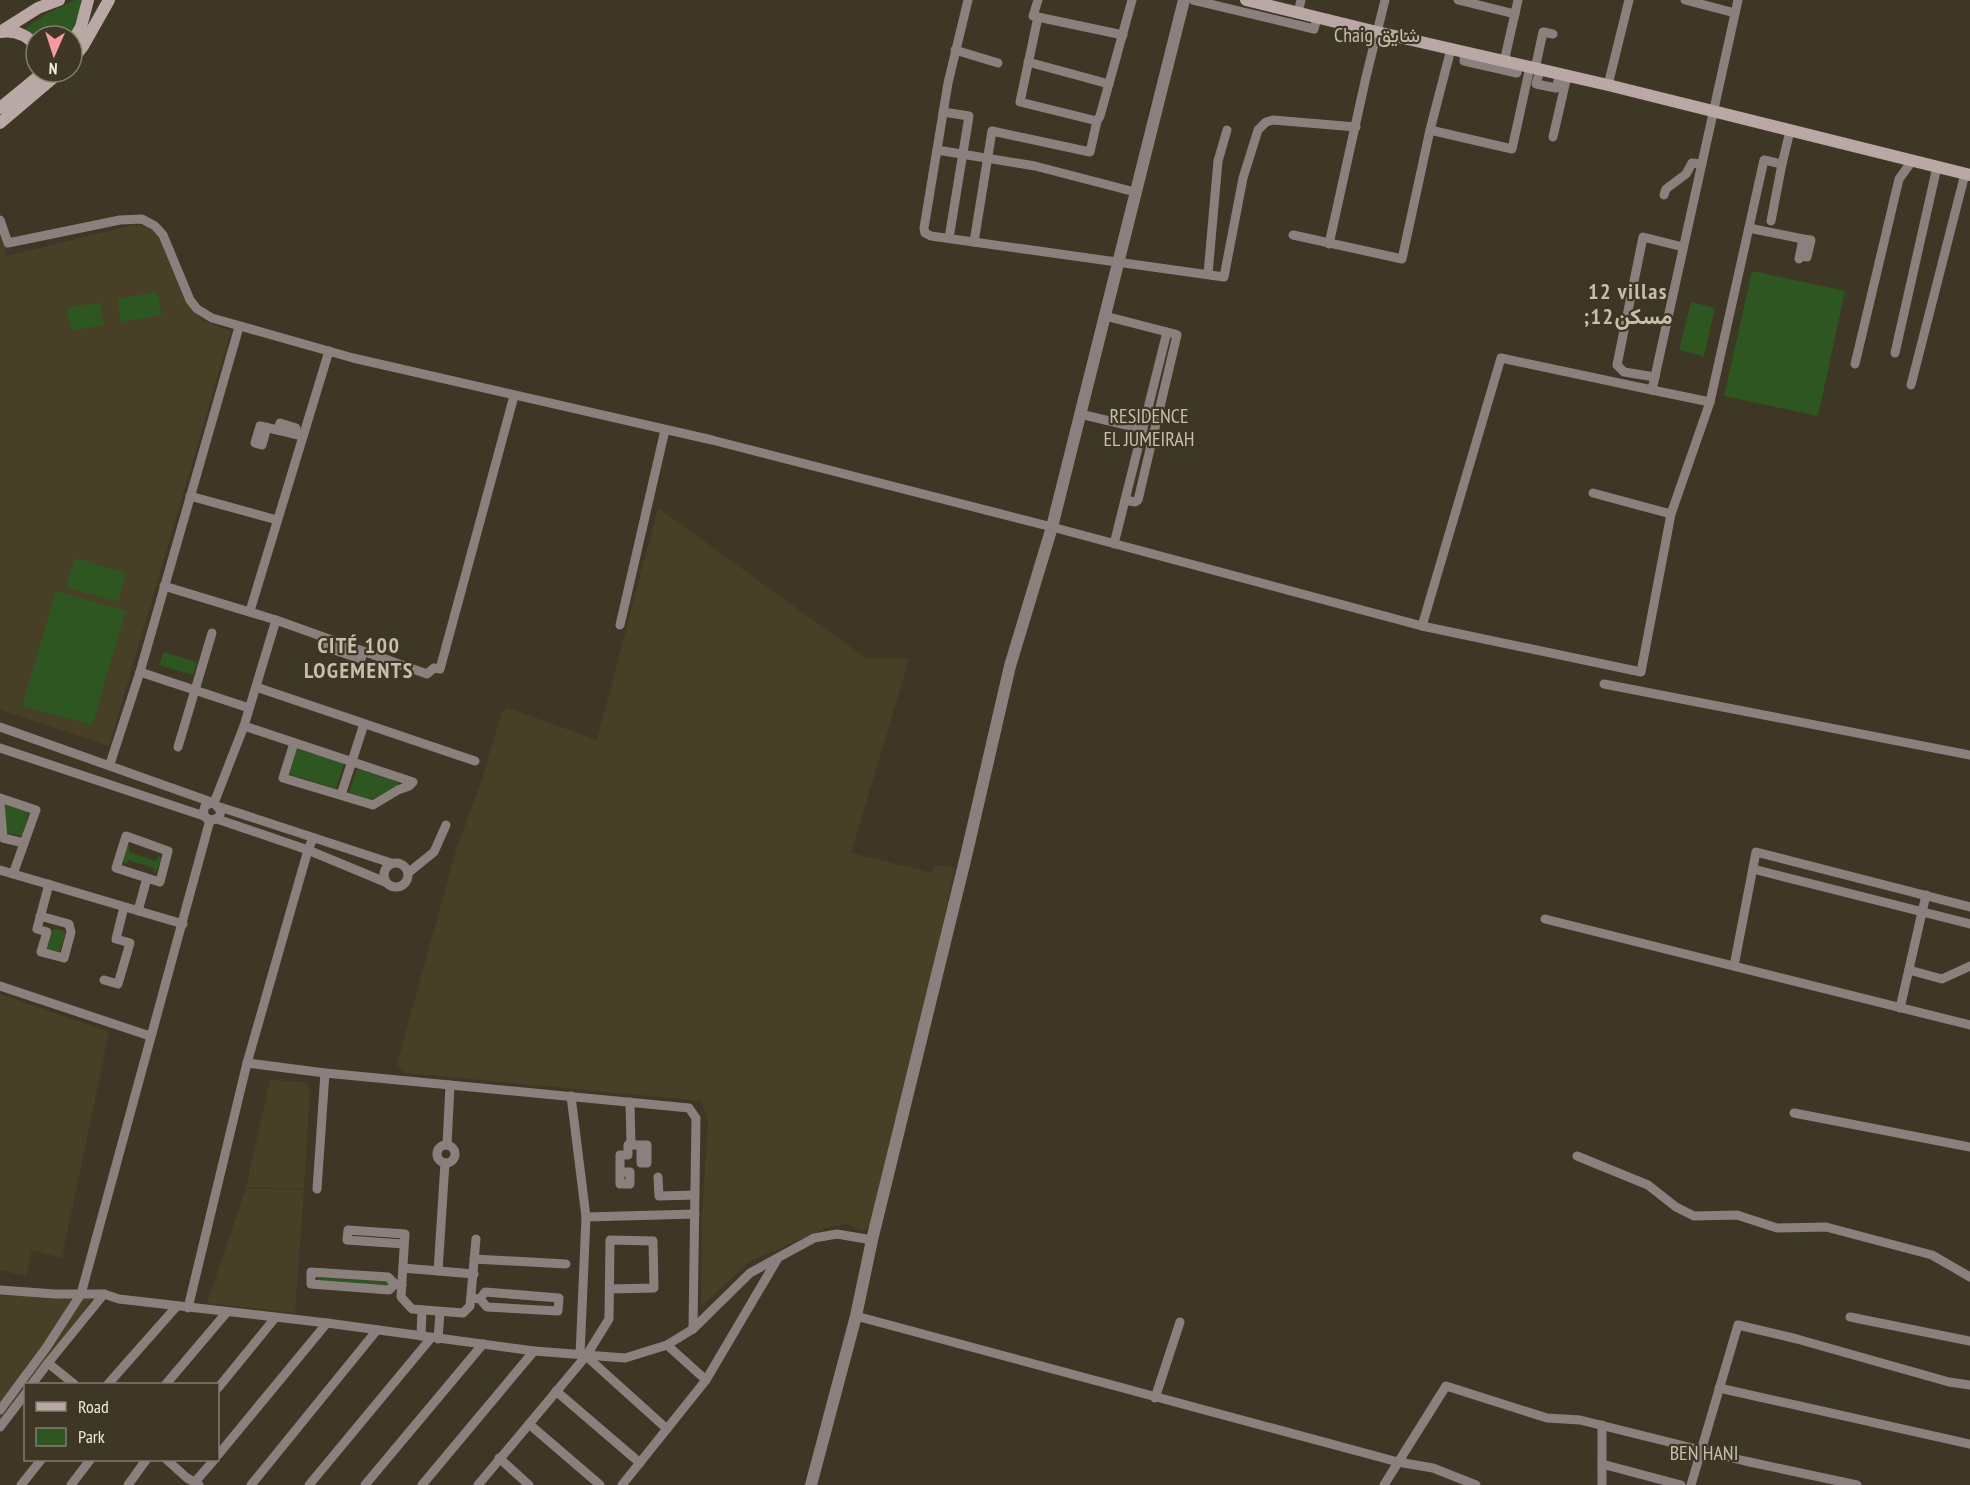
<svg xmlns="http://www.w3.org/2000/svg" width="1970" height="1485" viewBox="0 0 1970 1485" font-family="'PT Sans Narrow',Vazirmatn,sans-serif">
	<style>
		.built { fill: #483f27 }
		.green { fill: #2e5621 }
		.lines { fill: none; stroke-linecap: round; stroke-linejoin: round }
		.minor { stroke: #8b807e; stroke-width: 9 }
		.tertiary { stroke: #8b807e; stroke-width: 12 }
		.secondary { stroke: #b9a8a5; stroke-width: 12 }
		.labels { text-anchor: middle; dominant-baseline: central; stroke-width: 4.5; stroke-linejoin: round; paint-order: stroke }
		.quarter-label { font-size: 20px; fill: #c7bfaa; stroke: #3e3726 }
		.district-label { font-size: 22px; font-weight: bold; letter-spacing: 1.5px; fill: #c7bfaa; stroke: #3e3726 }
	</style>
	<rect width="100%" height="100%" fill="#3e3726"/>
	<g class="built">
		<polygon points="141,225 152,230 159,237 189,307 203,321 231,331 109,746 0,710 0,231 7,256 129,226"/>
		<polygon points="658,508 866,658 909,659 851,853 931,873 935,865 955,868 915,1047 871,1225 863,1231 845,1224 826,1228 749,1262 701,1307 702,1214 708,1123 702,1101 406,1073 397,1064 456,850 482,779 502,712 508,708 597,740"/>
		<polygon points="0,994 109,1032 62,1258 32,1250 26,1276 0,1270"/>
		<polygon points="270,1080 304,1082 310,1088 304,1189 246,1187"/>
		<polygon points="246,1188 304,1190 295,1313 207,1303"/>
		<polygon points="0,1296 94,1296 29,1384 26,1384 25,1389 0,1423"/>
	</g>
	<g class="green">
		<polygon points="75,0 81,0 78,16 70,36 36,36 36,40 23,30 46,14"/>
		<polygon points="1752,271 1845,291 1818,416 1724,396"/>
		<polygon points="157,292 162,315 121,322 117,299"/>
		<polygon points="100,302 104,325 71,331 66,308"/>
		<polygon points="1691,302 1715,308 1704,356 1679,350"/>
		<polygon points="75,558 127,573 118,602 66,587"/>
		<polygon points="56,591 126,611 92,725 22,706"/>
		<polygon points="164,652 197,662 193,675 159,665"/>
		<polygon points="297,749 344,763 336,789 289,774"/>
		<polygon points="357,769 397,782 399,785 371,800 349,793"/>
		<polygon points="4,804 29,812 22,836 7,833"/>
		<polygon points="128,846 130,846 129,852 156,861 158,856 162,857 156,873 153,872 154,868 128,860 127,864 122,862"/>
		<polygon points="56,929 64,931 65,934 60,951 48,951 47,948 53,930"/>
		<polygon points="317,1277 388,1282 387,1286 317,1281"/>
	</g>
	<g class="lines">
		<g class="minor">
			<path d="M968,0L948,83L924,228L925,233L931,236C1028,250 1126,263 1224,277L1243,178L1258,130L1266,122L1273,120L1356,127"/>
			<polyline points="1038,0 1033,16 1123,35"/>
			<polyline points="1193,0 1314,29 1317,18"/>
			<polyline points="1458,0 1515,14"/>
			<polyline points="1685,0 1735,13"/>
			<polyline points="1298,13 1301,0"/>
			<polyline points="1038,17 1020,102 1097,121 1100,116 1132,0"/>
			<polyline points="955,50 998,63"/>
			<polyline points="1465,52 1464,61 1517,73 1519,65"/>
			<polyline points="1028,62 1109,84"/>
			<polyline points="1504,62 1518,0"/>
			<polyline points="1535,69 1543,32 1553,34"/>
			<polyline points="1540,70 1536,84 1556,88 1560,74"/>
			<polyline points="1608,85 1629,0"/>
			<polyline points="943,112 969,116 949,238"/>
			<polyline points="1430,130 1512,149 1530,67"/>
			<polyline points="1553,137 1567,76"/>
			<polyline points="937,150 1035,166 1135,192"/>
			<polyline points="1664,195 1666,189 1686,174 1692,163 1702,164"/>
			<polyline points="0,220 8,243 120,220 142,219 155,226 163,235 190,300 197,309 212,318 353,358 712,440 1052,527 1422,626 1641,672 1671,514 1710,402 1652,390 1738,0"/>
			<polyline points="1771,221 1782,164"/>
			<polyline points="1749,228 1803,239 1799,259"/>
			<polyline points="1293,235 1402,259 1430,130 1451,49"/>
			<polyline points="974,242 992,131 1090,152 1097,121"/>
			<polyline points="1329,244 1366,77 1385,0"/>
			<polyline points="1800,256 1807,257 1811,240 1803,239"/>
			<polyline points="1208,274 1218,161 1227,130"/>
			<polyline points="1105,316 1175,334 1177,335 1138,500 1135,502 1125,500"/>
			<polyline points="1895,353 1937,167"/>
			<polyline points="1855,364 1899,179 1912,161"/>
			<polyline points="1655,377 1624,372 1617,365 1643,237 1683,247"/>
			<polyline points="1911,385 1965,174"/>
			<polyline points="1710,402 1764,160 1782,164 1790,131"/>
			<polyline points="1080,414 1143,429"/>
			<polyline points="267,427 262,445 255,443 260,426 303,436"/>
			<polyline points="278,430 280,423 296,428 294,434"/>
			<polyline points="1593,493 1671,514"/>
			<polyline points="190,496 277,520"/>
			<polyline points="1114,544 1167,332"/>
			<polyline points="164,586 276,620 244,726 214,803"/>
			<polyline points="250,611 329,351"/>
			<polyline points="276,620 427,674 434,668 440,669 514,396"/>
			<polyline points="620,625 665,430"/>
			<polyline points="1422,626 1501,358 1652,390"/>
			<polyline points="325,638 322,646 361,659 363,652"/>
			<polyline points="140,672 249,708"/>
			<polyline points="1604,684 1970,755"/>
			<polyline points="256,687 475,761"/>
			<polyline points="244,726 413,782 409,786 398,790 373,805 283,778 294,743"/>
			<polyline points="0,727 214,803 221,811 219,817 213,820 207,819 203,813 205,806 211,803"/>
			<polyline points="178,747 212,633"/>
			<polyline points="0,748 204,816"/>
			<polyline points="110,764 140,672 239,327"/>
			<polyline points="341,795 364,724"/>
			<polyline points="0,798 36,810 13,874"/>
			<polyline points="0,802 3,838 24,843"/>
			<polyline points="220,807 391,863"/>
			<polyline points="217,819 308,850 385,882"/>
			<circle cx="396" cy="875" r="12"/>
			<polyline points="1753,869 1970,924"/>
			<polyline points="0,870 183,924"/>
			<polyline points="408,873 434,852 446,825"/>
			<polyline points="138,911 147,878 160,882 168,851 126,836 116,868 147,878"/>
			<polyline points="40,916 69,924 71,932 64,958 41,952 47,932 37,929 49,884"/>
			<polyline points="1545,919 1970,1025"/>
			<polyline points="1734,966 1756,852 1970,907"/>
			<polyline points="1909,970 1942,979 1970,966"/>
			<polyline points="104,980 118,984 130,943 116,939 124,907"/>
			<polyline points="0,986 150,1036"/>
			<polyline points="1900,1008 1926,895"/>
			<polyline points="247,1063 308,850 313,838"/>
			<polyline points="571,1096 586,1217 580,1355"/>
			<polyline points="630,1102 631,1145"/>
			<polyline points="1794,1113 1970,1147"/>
			<polyline points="447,1145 450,1085"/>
			<circle cx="446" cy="1154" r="9"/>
			<polyline points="1577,1156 1648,1185 1676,1207 1694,1216 1737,1215 1777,1228 1826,1227 1932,1255 1970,1277"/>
			<path d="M620,1172H630V1184H620V1155H628V1145C634,1145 641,1145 647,1145V1163H641V1145"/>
			<polyline points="658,1177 659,1196 695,1195"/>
			<polyline points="317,1189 325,1073"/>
			<polyline points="586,1217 695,1214"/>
			<polyline points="404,1244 347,1240 348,1230 405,1234 401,1297 412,1309 463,1313 470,1306 476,1239"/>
			<polyline points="474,1259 566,1264"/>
			<polyline points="403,1268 474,1274"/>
			<polyline points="438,1271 445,1163"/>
			<polyline points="395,1284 388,1277 311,1272 311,1284 389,1290 395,1284 402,1285"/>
			<polyline points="0,1290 55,1294 104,1294 119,1299 327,1323 534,1351 625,1358 667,1345 693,1329 750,1273 814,1238 837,1234 872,1240"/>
			<polyline points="471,1298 480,1299 487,1307 558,1311 559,1298 485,1292 480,1299"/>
			<polyline points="188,1308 247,1063 325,1073 689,1108 696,1118 693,1329"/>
			<polyline points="856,1316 1398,1462 1433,1468 1476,1485"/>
			<polyline points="1850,1317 1970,1341"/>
			<polyline points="421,1336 422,1310"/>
			<polyline points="438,1339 440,1312"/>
			<polyline points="667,1345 706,1380"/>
			<polyline points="586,1356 667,1429"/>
			<polyline points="48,1363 104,1294"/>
			<polyline points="32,1384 48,1363 74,1384"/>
			<polyline points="108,1384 177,1306"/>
			<polyline points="166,1384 227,1312"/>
			<polyline points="218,1388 275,1318"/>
			<polyline points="1719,1388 1970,1444"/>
			<polyline points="556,1391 640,1463"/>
			<polyline points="1155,1398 1180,1322"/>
			<polyline points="0,1410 46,1348 81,1294 210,820"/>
			<polyline points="529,1424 600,1485"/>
			<polyline points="0,1427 26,1393"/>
			<polyline points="218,1455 327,1323"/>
			<polyline points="499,1458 529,1485"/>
			<polyline points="167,1460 187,1478 199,1485"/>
			<polyline points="1602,1464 1681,1485"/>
			<polyline points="195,1482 214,1460"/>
			<polyline points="21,1485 41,1460"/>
			<polyline points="71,1485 90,1460"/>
			<polyline points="128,1485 146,1460"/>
			<polyline points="251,1485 377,1330"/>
			<polyline points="309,1485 431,1338"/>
			<polyline points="365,1485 483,1344"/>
			<polyline points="422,1485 534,1351"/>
			<polyline points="478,1485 586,1356 609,1319 610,1240 653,1241 654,1288 610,1289"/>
			<polyline points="622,1485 706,1380 778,1258"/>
			<polyline points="1384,1485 1446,1386 1547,1418 1580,1420 1745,1461 1857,1485"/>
			<polyline points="1602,1485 1602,1425"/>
			<polyline points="1691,1485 1738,1325 1797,1339 1949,1382 1970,1385"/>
		</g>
		<polyline class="tertiary" points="811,1485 856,1316 872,1240 967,852 1010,666 1052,527 1184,0"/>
		<g class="secondary">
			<polyline points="1246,0 1377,32 1608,85 1970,175"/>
			<polyline points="0,32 38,8 59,0"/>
			<path d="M1,32C16,30 27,35 36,46"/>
			<polyline points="72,43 81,27 88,0"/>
			<polyline points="72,60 83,46 109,0"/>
			<polyline points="0,108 44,72"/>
			<polyline points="0,123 60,72"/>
		</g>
	</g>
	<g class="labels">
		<g class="quarter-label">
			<text x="1377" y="35">Chaig شايق</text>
			<text x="1149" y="416">RESIDENCE<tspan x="1149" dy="23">EL JUMEIRAH</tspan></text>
			<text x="1704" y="1453">BEN HANI</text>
		</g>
		<g class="district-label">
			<text x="1628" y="291">12 villas<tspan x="1628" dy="25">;12مسكن</tspan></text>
			<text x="359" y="645">CITÉ 100<tspan x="359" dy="25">LOGEMENTS</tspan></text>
		</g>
	</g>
	<rect x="24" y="1383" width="195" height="78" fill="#3e3726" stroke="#847e70" stroke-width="1.5"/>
	<rect x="36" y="1402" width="30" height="9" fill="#b9a8a5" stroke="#847e70" stroke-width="1.5"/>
	<text x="78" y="1413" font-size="18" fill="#ede9de">Road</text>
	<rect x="36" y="1428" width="30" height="18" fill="#2e5621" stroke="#847e70" stroke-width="1.5"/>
	<text x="78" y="1443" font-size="18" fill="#ede9de">Park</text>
	<g transform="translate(54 54) rotate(183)"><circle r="28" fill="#3e3726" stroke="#847e70" stroke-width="1.5"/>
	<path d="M0-4.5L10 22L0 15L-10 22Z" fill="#f59b9e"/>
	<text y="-9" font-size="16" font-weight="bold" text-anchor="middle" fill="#ede9de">N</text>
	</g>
</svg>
